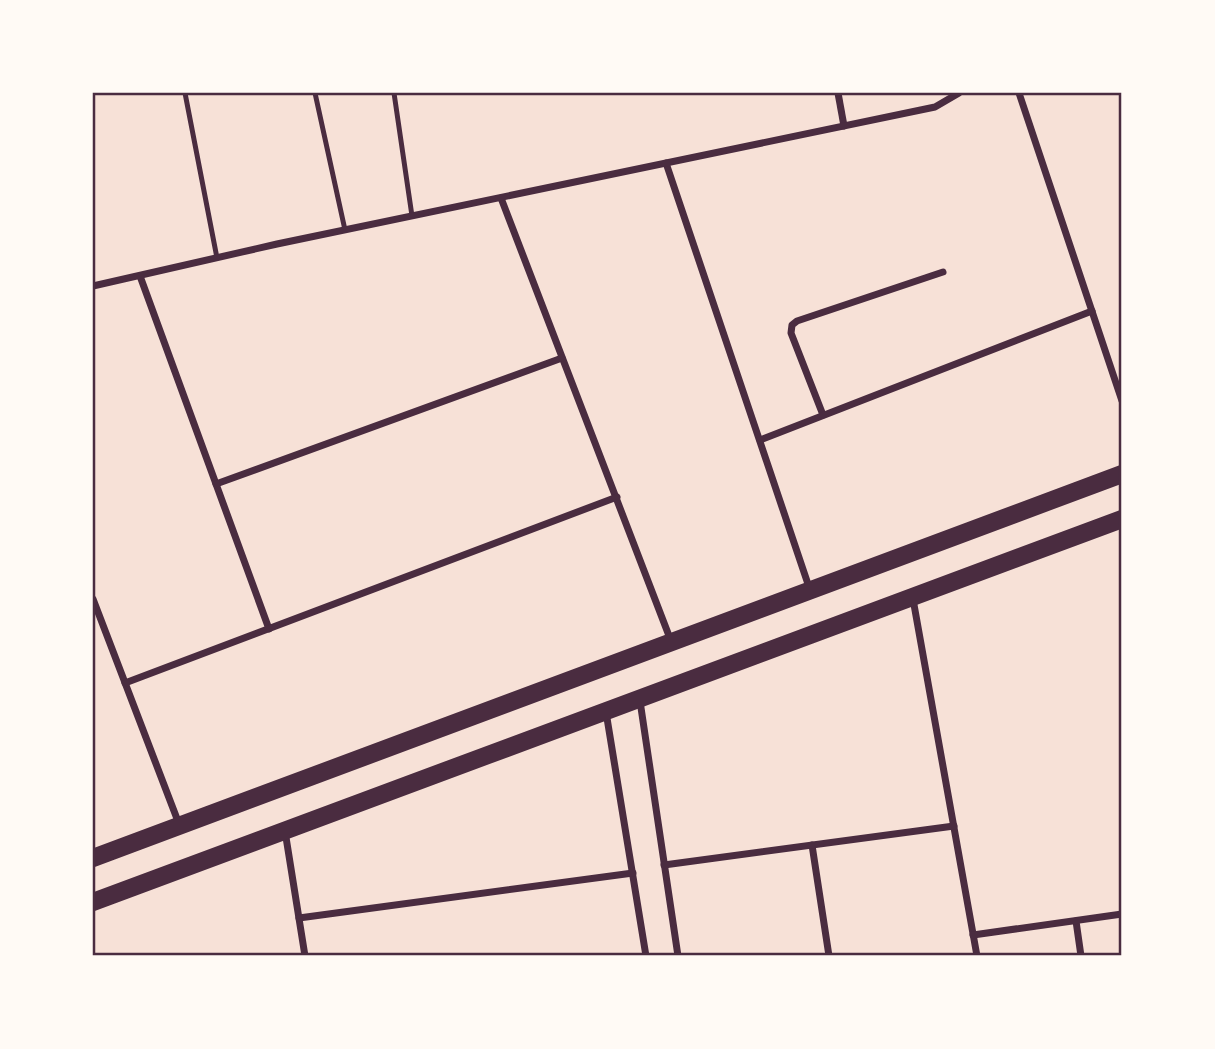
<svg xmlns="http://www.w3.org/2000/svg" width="1215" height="1049" viewBox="0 0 1215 1049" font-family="Inter,sans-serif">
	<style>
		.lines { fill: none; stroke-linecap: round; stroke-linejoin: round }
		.service { stroke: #4a2c40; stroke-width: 5 }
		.minor { stroke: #4a2c40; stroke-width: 7 }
		.primary { stroke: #4a2c40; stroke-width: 18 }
		.neatline { fill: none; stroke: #4a2c40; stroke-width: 2.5 }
	</style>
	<rect width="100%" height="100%" fill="#f7e1d7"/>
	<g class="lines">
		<g class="service">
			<polyline points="185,93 217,258"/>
			<polyline points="315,93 345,230"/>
			<polyline points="394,93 412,216"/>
		</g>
		<g class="minor">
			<polyline points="838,93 844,126"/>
			<polyline points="1019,93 1122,401"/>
			<polyline points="666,163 810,590"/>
			<polyline points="501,198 671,641"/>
			<polyline points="140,276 269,629"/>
			<polyline points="93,286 277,244 935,107 959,93"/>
			<polyline points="823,415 791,333 792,325 797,321 943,272"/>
			<polyline points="760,440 1092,311"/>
			<polyline points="216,484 562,358"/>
			<polyline points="93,599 179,824"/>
			<polyline points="913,599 977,956"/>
			<polyline points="125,683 617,497"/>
			<polyline points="640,701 678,956"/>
			<polyline points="606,712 646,956"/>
			<polyline points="285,831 305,956"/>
			<polyline points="812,845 829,956"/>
			<polyline points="664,865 954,826"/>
			<polyline points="299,918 633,873"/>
			<polyline points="1076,921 1081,956"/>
			<polyline points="973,935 1122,914"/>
		</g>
		<g class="primary">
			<polyline points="93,858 1122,474"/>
			<polyline points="93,902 1122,519"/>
		</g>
	</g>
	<rect width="1215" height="1049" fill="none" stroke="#fffaf5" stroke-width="189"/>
	<rect x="94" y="94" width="1026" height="860" class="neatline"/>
</svg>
